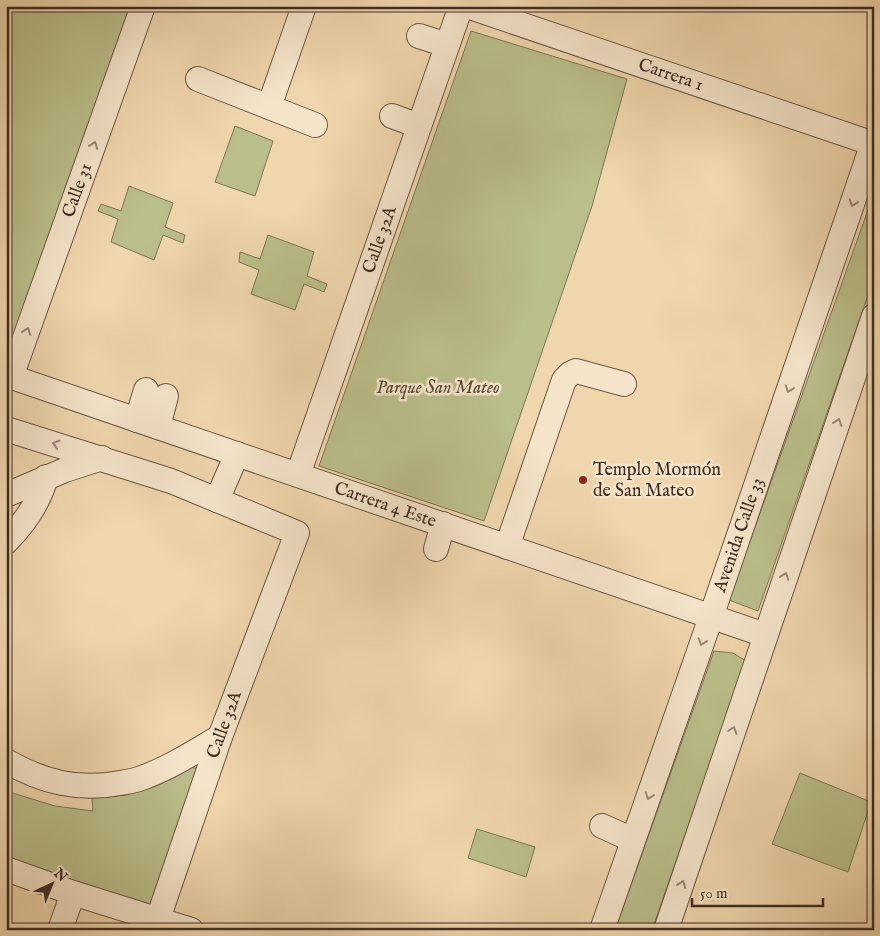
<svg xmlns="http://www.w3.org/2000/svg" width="880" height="936" viewBox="0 0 880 936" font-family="'IM FELL English',serif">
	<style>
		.green { fill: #babe8a; stroke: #7c7656 }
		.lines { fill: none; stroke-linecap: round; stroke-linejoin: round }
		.minor-casing { stroke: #6a5745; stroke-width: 26 }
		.minor { stroke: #f5e4ca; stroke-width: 24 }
		.oneway { stroke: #998876 }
		.poi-dot { fill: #8f2418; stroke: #f5e4ca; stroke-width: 2 }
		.labels { text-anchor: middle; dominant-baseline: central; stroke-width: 5; stroke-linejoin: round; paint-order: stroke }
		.street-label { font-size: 18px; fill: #3d2d22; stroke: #f5e4ca }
		.park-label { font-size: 18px; font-style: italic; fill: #564a37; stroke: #f5e4ca }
		.poi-label { font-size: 18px; fill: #3d2d22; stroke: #f5e4ca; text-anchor: start }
	</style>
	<rect width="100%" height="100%" fill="#f0d6ad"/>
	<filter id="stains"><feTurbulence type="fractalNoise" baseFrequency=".004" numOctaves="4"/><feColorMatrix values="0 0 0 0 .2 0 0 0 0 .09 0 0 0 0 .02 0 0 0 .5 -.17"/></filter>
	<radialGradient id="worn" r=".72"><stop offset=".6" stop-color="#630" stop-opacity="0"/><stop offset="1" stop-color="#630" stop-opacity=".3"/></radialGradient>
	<g class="green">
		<polygon points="6,6 130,6 6,357"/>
		<polygon points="471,31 627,79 592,206 484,521 319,466"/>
		<polygon points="235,126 273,141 255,196 215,182"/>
		<polygon points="129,186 173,203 165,227 185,235 183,243 163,235 154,260 111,242 118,219 98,211 101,204 121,211"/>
		<polygon points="874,193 874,278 758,611 729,600"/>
		<polygon points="268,235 314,252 307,276 327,284 324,292 304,284 295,310 251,294 259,270 239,262 240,252 260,259"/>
		<polygon points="714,651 733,653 746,661 652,930 615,930"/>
		<polygon points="187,766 199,769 151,910 6,859 6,791 55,806 93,811 92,798 127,795 158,782"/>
		<polygon points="800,773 871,802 848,872 772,844"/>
		<polygon points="477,829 535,847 526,877 468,858"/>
	</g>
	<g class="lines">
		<defs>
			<g id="minor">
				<path id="s1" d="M467,6L874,144"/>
				<polyline points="419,36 447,45"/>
				<polyline points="198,79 315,125"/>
				<polyline points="269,107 304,6"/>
				<polyline points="392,116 419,126"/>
				<path id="s2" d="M6,375L765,635"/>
				<path id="s3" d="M11,377L143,6"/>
				<polyline points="137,420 146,390"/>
				<polyline points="158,427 166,396"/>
				<polyline points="6,429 171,481 297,533 220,737 158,919"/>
				<path id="s4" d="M298,475L461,6"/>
				<polyline points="6,495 65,470 102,458"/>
				<polyline points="217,500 237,454"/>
				<path d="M6,542C25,523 39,503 46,477"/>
				<polyline points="507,547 564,380 570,374 576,371 624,384"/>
				<polyline points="436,549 443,524"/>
				<path d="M6,761C43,782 78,791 120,783C126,782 133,781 139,779C168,769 194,752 220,737"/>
				<polyline points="602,826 633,840"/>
				<polyline points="6,869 73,893 191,930"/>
				<polyline points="60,930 73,893"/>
				<path id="s5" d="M602,930L711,617L874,140"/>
				<polyline points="666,930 874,316"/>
			</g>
		</defs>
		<use href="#minor" class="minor-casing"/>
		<use href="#minor" class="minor"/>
	</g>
	<defs><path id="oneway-chevron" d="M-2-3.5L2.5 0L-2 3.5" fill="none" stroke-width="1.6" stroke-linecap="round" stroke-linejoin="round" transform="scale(1.25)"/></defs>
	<g class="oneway">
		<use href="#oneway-chevron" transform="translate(94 145) rotate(-70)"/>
		<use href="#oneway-chevron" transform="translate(853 203) rotate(109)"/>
		<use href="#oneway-chevron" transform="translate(27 331) rotate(-70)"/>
		<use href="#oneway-chevron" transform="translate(789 389) rotate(109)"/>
		<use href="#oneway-chevron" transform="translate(838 422) rotate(-71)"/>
		<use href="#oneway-chevron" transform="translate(56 444) rotate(-163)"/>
		<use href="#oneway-chevron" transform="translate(785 576) rotate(-71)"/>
		<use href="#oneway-chevron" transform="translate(702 642) rotate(109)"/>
		<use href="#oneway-chevron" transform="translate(733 730) rotate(-72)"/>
		<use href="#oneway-chevron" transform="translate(649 796) rotate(109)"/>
		<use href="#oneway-chevron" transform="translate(682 884) rotate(-70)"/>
	</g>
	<circle class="poi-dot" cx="583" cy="480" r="5"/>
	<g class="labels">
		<g class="street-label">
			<text stroke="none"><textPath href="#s1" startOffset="215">Carrera 1</textPath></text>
			<text stroke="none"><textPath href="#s3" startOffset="198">Calle 31</textPath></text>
			<text stroke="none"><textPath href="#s4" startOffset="249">Calle 32A</textPath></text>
			<text stroke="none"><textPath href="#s2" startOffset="401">Carrera 4 Este</textPath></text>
			<text stroke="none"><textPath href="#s5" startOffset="418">Avenida Calle 33</textPath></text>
			<text transform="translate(225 725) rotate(-70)">Calle 32A</text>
		</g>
		<g class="park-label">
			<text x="438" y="388">Parque San Mateo</text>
		</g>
		<g class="poi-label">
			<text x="593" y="470">Templo Mormón<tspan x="593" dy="21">de San Mateo</tspan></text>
		</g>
	</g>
	<rect width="880" height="936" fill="none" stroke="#f0d6ad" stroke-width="25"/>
	<rect x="8" y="8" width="865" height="921" fill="none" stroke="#3d2d22" stroke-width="2.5"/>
	<rect x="12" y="12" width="855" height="911" fill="none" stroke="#3d2d22"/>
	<g transform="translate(52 884) rotate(44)" stroke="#f5e4ca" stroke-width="4" paint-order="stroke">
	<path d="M0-4L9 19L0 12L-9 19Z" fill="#3d2d22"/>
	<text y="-8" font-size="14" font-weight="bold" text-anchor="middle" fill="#3d2d22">N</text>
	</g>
	<path d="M692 898v8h131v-8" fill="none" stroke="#3d2d22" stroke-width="2.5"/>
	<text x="700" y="898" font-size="15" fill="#3d2d22" stroke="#f5e4ca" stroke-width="4" paint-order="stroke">50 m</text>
	<rect width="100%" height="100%" filter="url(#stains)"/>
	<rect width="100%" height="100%" fill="url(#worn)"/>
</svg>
